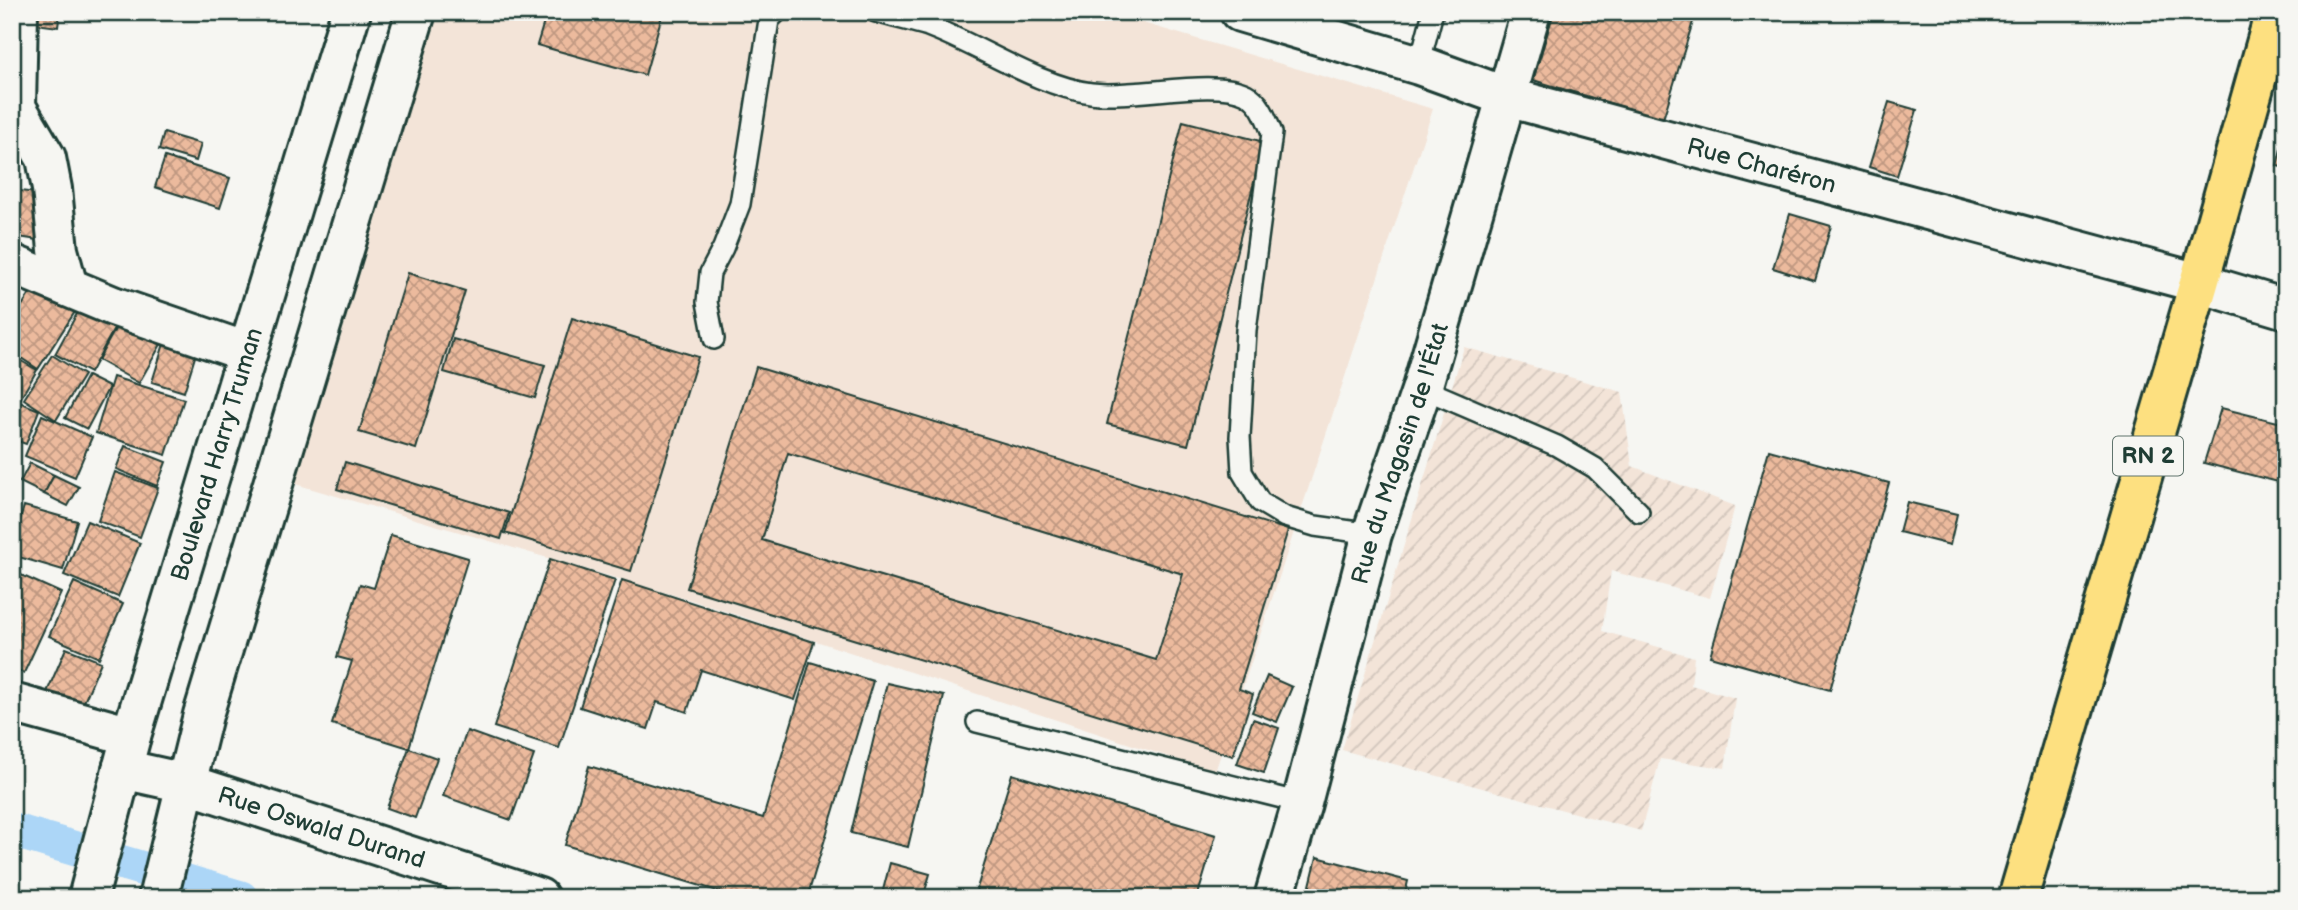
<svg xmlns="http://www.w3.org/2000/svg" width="2298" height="910" viewBox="0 0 2298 910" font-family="'Balsamiq Sans',sans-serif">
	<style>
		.built { fill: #f3e4d8 }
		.industrial { fill: url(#industrial-furrows) }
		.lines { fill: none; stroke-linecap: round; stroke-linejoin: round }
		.canal { stroke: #acd6f7; stroke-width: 35 }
		.building { fill: url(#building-cross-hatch); stroke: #1f3d34; stroke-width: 2; fill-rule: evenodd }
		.service-casing { stroke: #1f3d34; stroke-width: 24 }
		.minor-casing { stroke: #1f3d34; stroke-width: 44 }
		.secondary-casing { stroke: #1f3d34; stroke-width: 44 }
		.primary-casing { stroke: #1f3d34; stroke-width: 44 }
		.service { stroke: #f6f6f2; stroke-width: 19 }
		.minor { stroke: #f6f6f2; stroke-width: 38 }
		.secondary { stroke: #f6f6f2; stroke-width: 38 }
		.primary { stroke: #fde080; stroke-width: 38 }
		.labels { text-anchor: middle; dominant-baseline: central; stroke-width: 6; stroke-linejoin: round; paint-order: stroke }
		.shield { fill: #f6f6f2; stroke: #60746d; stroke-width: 2 }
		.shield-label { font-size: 23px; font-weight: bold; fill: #1f3d34 }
		.street-label { font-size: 24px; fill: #1f3d34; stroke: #f6f6f2 }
	</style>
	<defs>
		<pattern id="industrial-furrows" width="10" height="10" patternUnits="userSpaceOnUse" patternTransform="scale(1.75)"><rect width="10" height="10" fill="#f3e4d8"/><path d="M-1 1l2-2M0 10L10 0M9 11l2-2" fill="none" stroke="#d0c4ba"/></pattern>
		<pattern id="building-cross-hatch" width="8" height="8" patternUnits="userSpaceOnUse" patternTransform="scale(1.75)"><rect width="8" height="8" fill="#ecba9d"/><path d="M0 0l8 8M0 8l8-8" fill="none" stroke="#bf9881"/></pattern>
	</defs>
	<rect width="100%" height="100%" fill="#f6f6f2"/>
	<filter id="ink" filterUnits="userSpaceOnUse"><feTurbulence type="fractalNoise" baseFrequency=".0143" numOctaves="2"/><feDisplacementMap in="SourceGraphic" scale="14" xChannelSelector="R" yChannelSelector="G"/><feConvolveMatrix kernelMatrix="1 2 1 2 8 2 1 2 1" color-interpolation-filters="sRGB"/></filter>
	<g filter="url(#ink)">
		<polygon class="built" points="402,12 1106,12 1433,109 1215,772 691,600 268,476"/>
		<polygon class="industrial" points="1464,347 1622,392 1632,466 1735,506 1710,598 1611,571 1602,631 1694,657 1691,685 1735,698 1725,768 1660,759 1641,831 1342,750"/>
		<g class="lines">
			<polyline class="canal" points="12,830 241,898"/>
		</g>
		<g class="building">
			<polygon points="36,12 60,12 58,27 35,24"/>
			<polygon points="547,12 663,12 645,75 537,45"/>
			<polygon points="1554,12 1696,12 1663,119 1533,80"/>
			<polygon points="1889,102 1917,110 1897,176 1869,167"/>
			<polygon points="1183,121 1264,142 1188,445 1107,424"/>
			<polygon points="2286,127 2286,168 2277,166"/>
			<polygon points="164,133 201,144 196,161 159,150"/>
			<polygon points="165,157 230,178 220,208 155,187"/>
			<polygon points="12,190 45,194 38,240 12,236"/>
			<polygon points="1790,214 1831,226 1815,281 1773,268"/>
			<polygon points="408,273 465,291 416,449 359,432"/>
			<polygon points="40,278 80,304 38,369 12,352 12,321"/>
			<polygon points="80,308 115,327 90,373 55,354"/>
			<polygon points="122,317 164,339 139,383 98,360"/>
			<polygon points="572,318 698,357 631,571 505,533"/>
			<polygon points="167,334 199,344 184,392 152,382"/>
			<polygon points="453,339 545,365 535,398 444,372"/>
			<polygon points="52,355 84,375 56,420 24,399"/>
			<polygon points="14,357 37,370 19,401 12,397"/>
			<path d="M756,367L1288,530L1239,689L1253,694L1233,756L687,588ZM788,453L1183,574L1156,660L762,540Z"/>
			<polygon points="87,376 109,387 87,429 65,418"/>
			<polygon points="113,377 184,399 166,455 96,433"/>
			<polygon points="12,399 39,410 26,444 12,439"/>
			<polygon points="2221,408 2286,424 2286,484 2204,463"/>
			<polygon points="42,415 92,437 75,477 25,456"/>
			<polygon points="125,446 166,462 157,486 116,469"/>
			<polygon points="1769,450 1889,483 1830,690 1710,656"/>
			<polygon points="345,462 509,513 501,539 337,489"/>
			<polygon points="30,463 54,475 44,494 20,482"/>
			<polygon points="115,472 158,488 140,537 98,521"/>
			<polygon points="54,475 79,487 68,506 44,494"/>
			<polygon points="1907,502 1957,514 1950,545 1899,532"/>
			<polygon points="24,506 77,521 63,570 12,555 12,547"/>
			<polygon points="87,521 140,543 118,597 64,575"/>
			<polygon points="391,535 468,558 409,748 332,724 352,661 337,657 360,584 374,588"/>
			<polygon points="550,559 615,580 559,748 494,727"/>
			<polygon points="12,571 61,593 24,673 12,668"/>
			<polygon points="622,580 814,642 795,700 701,670 687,712 657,702 648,729 580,707"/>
			<polygon points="74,582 123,604 99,658 49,636"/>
			<polygon points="66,648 101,662 79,714 44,699"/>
			<polygon points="810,662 873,681 807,898 741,898 565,845 589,766 763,818"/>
			<polygon points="1267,676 1292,687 1277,722 1252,712"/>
			<polygon points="887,683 944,696 908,847 851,833"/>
			<polygon points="1253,719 1279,728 1264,773 1237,764"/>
			<polygon points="467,731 534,755 511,820 443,796"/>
			<polygon points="409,748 437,758 415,818 387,808"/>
			<polygon points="1012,774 1216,835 1197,898 974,898"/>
			<polygon points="1317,857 1408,881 1404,898 1307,898"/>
			<polygon points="890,863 930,874 923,898 881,898"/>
		</g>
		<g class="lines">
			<defs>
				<g id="service">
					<path d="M876,12C893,17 911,21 928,26C979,45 1038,86 1091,93C1132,99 1213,78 1246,94C1261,102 1266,118 1272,133L1246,330L1240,437L1242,472L1260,502L1285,517L1315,526L1372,534"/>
					<polyline points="1419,65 1433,12"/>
					<polyline points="714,339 707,302 710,273 723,248 740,204 769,20 777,12"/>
					<polyline points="1422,388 1557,446 1595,468 1639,512"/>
					<polyline points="977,722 1302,803"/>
				</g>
				<g id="minor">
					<polyline points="18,12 16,107 46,158 52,189 58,250 68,287"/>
					<path id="s1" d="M1240,12L1419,65L1507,97L2199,283L2286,309"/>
					<polyline points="12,264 113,306 247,352"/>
					<polyline points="12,703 131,736"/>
					<path id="s2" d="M1274,898L1302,803L1372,534L1422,388L1531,12"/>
				</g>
				<g id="secondary">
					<path id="s3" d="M122,769L185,783L539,898"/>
					<path id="s4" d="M88,898L131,736L351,12"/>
					<polyline points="158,898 203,715 416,12"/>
				</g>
				<polyline id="primary" points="2018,898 2199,283 2275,12"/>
			</defs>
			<use href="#service" class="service-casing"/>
			<use href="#minor" class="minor-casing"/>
			<use href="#secondary" class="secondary-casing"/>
			<use href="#primary" class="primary-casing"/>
			<use href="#service" class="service"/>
			<use href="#minor" class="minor"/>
			<use href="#secondary" class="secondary"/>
			<use href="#primary" class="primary"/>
		</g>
	</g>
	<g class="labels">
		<rect class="shield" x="2113" y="436.5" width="70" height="39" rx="5"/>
		<g class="shield-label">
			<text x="2148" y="456">RN 2</text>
		</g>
		<g class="street-label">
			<text stroke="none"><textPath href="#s1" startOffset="544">Rue Charéron</textPath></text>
			<text stroke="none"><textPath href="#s4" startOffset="462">Boulevard Harry Truman</textPath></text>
			<text stroke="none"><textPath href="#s2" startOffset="462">Rue du Magasin de l'État</textPath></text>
			<text stroke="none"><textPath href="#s3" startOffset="208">Rue Oswald Durand</textPath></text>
		</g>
	</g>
	<rect width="2298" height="910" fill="none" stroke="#f6f6f2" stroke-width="42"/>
	<rect x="21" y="21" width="2256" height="868" fill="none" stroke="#1f3d34" stroke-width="2.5" filter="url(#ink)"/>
</svg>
